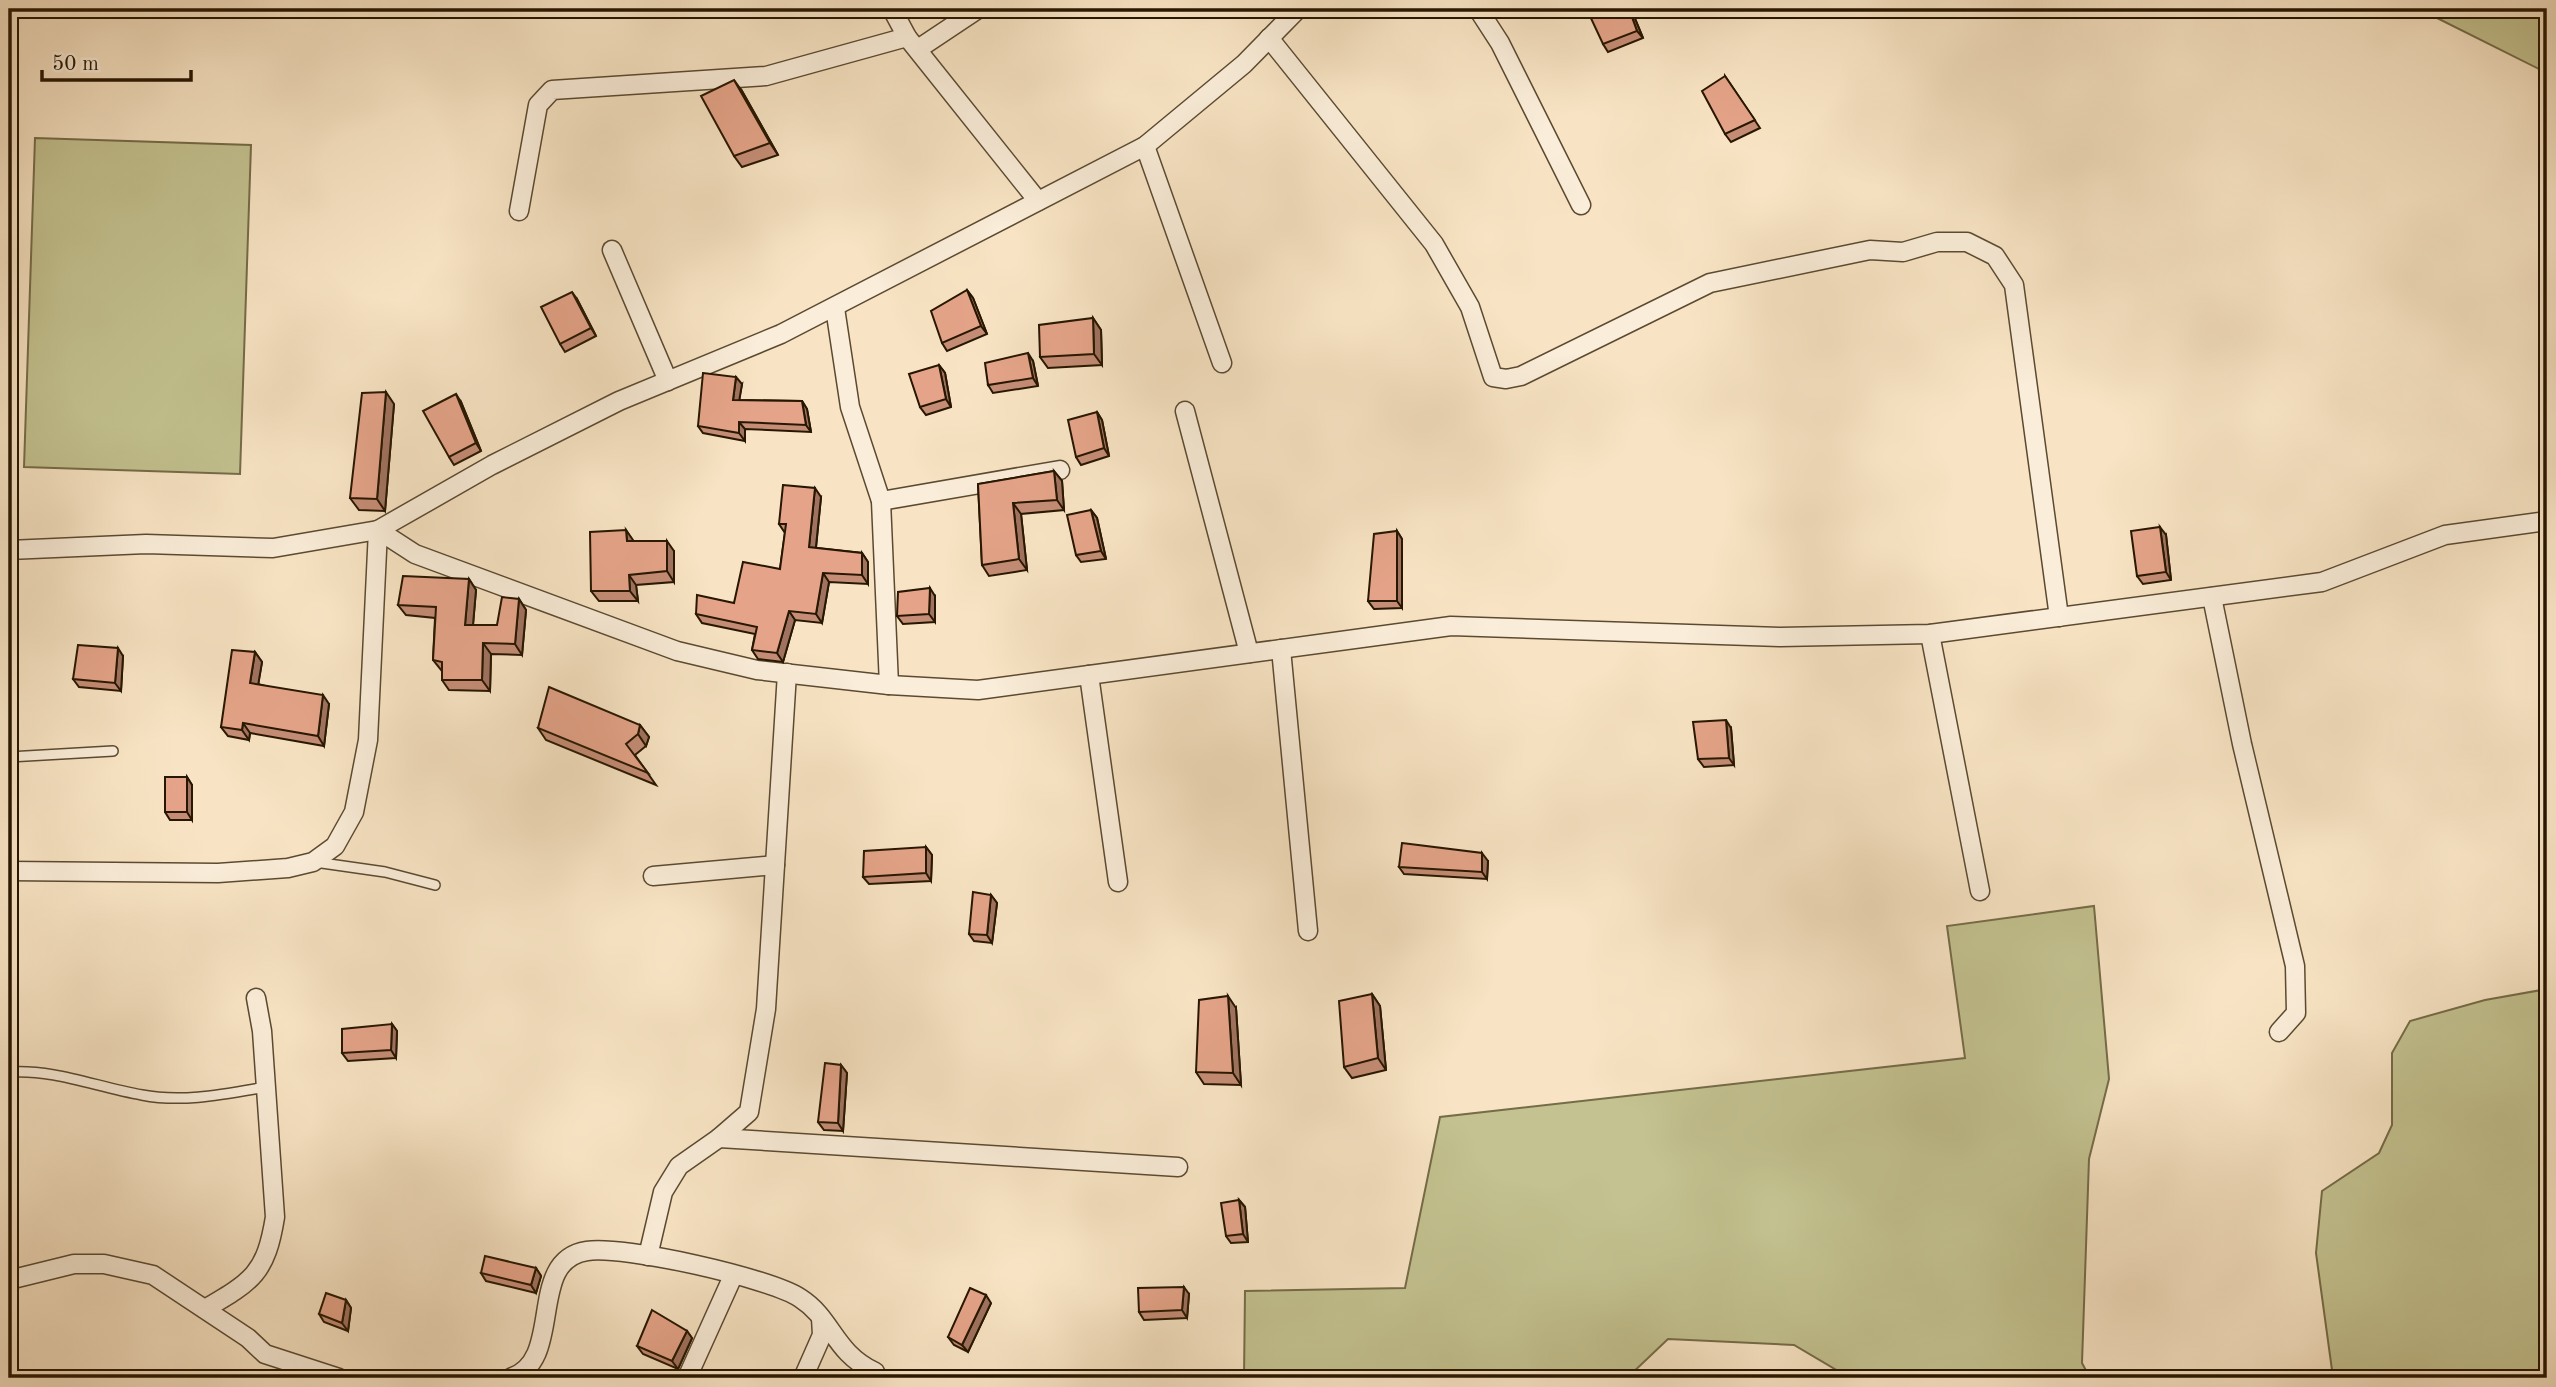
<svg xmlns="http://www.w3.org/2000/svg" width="2556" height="1387" viewBox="0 0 2556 1387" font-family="'Old Standard TT',serif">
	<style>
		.green { fill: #c3c290; stroke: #756c48; stroke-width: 2 }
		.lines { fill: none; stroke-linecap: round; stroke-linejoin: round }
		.service-casing { stroke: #5b4a31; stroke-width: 12 }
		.minor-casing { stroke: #5b4a31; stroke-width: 21 }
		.service { stroke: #faedd9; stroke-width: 9 }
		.minor { stroke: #faedd9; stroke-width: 18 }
		.wall { fill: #c58d76; stroke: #271600; stroke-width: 2 }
		.shaded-wall { fill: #a07360; stroke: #271600; stroke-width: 2 }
		.building { fill: #e5a489; stroke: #271600; stroke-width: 2 }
	</style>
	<rect width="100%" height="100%" fill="#f8e4c4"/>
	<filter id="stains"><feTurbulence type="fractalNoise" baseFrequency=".00286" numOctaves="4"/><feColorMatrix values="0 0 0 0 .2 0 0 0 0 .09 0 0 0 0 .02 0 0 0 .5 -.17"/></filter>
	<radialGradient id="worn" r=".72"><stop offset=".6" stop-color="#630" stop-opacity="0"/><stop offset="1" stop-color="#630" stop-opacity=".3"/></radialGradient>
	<g class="green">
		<polygon points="2419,9 2547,9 2547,73"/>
		<polygon points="35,138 251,145 240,474 24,467"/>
		<polygon points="2094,906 2109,1079 2089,1159 2082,1363 2090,1378 1844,1378 1843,1374 1794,1345 1668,1339 1627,1378 1244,1378 1245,1291 1405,1288 1440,1117 1965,1058 1947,926"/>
		<polygon points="2547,989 2547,1378 2325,1378 2332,1370 2316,1253 2322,1191 2379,1153 2392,1125 2392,1053 2410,1021 2485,1000"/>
	</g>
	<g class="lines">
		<defs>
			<g id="service">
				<polyline points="9,757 113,751"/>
				<polyline points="315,862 385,872 435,885"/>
				<path d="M9,1072C55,1069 96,1087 142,1095C183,1103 225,1094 266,1087"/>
			</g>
			<g id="minor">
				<polyline points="892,9 907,37 1038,201"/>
				<polyline points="1478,9 1500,43 1581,205"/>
				<polyline points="1269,38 1434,244 1470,307 1493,377 1506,379 1521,376 1710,283 1870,250 1903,252 1937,242 1967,242 1995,256 2014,285 2059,617"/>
				<polyline points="918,49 978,9"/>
				<polyline points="1145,146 1222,363"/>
				<polyline points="519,211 538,105 552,90 766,76 907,37"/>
				<polyline points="612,250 668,381"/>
				<polyline points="835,308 850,407 881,501 889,685"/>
				<polyline points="1185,411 1249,653"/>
				<polyline points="881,501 1060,470"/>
				<polyline points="378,530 415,554 677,651 757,670 889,685 978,690 1451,626 1780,637 1930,634 2322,582 2445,535 2547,521"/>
				<polyline points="9,550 146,544 273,548 378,530 492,465 619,401 781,334 1145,146 1244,64 1298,9"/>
				<polyline points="2212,597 2242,744 2295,966 2296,1013 2279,1032"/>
				<polyline points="1930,634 1980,891"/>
				<polyline points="1281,649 1308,931"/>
				<polyline points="1089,675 1118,882"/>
				<polyline points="9,871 218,873 288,868 313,862 335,846 354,812 368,740 378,530"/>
				<polyline points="653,876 775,865"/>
				<polyline points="719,1138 1178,1167"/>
				<polyline points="648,1256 663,1192 679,1166 719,1138 749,1112 766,1009 787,673"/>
				<polyline points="9,1280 74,1264 104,1264 153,1275 248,1338 265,1354 339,1378"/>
				<path d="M205,1309C253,1281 266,1273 275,1217L262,1031L256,998"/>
				<path d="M510,1378C566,1361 525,1260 587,1251C623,1245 770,1278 800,1298C833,1319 833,1352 875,1372"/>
				<polyline points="687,1378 733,1276"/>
				<polyline points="803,1378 822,1335 821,1318"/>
			</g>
		</defs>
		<use href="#service" class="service-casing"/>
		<use href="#minor" class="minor-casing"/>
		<use href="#service" class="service"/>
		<use href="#minor" class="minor"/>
	</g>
	<g class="wall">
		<polygon points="1631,9 1643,38 1608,52 1603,44"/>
		<polygon points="1725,76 1760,128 1731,142 1725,134"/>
		<polygon points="742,91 778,155 742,167 734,156"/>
		<polygon points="967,290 973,298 987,334 947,351 942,343"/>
		<polygon points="577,299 596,336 565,352 560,344"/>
		<polygon points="1093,318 1101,330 1102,365 1048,368 1040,357"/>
		<polygon points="1033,361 1038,386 993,393 988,385"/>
		<polygon points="939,365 945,373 951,407 926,415 920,407"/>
		<polygon points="742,384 739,400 802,401 807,409 811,432 745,429 745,441 703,433 698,426"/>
		<polygon points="461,402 481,451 454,465 449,457"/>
		<polygon points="394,404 385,511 359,510 350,498"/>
		<polygon points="1097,412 1102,420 1109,456 1081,465 1076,457"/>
		<polygon points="1054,471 1062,481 1064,510 1021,514 1027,570 989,576 982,565 978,484"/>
		<polygon points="821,497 816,548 862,553 868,562 868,584 829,582 822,623 795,620 783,662 758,659 752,650 755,634 702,623 696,614 734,603 780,569 785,533 779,524"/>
		<polygon points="1091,510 1097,518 1106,559 1081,562 1076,555"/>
		<polygon points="626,530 633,541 674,551 674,582 636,585 638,601 599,601 591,591"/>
		<polygon points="1397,531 1402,539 1402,608 1374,609 1368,601"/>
		<polygon points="2166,535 2171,580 2143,584 2137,576"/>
		<polygon points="469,579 476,590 473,625 497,625 519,599 526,610 522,655 491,654 490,691 449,690 442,680 442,671 433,660 435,618 406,615 398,605"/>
		<polygon points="935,596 935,622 903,624 897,616"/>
		<polygon points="255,652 262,662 258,684 329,704 324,746 250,733 249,740 228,736 221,727"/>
		<polygon points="123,656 121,691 79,687 73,679"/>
		<polygon points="640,725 649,737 646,746 635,755 656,785 546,740 538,728"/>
		<polygon points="1731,728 1734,765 1704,767 1698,759"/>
		<polygon points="187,777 192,785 192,820 170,820 165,812"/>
		<polygon points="926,847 932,855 931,881 869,884 863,877"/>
		<polygon points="1488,861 1487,879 1404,874 1399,867"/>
		<polygon points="991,895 997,903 992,943 974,941 969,934"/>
		<polygon points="1372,994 1380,1006 1386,1070 1352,1078 1344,1067"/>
		<polygon points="1236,1008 1241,1085 1204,1084 1196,1072"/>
		<polygon points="392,1024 397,1031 396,1058 348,1061 342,1053"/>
		<polygon points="841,1065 847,1073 843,1131 824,1130 818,1122"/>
		<polygon points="1239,1200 1245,1207 1248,1242 1231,1243 1226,1236"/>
		<polygon points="536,1268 541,1276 536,1293 486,1281 481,1273"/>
		<polygon points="1189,1294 1187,1318 1144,1320 1139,1312"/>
		<polygon points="346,1300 351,1308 348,1331 324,1322 319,1314"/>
		<polygon points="991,1303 968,1352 954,1345 948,1337"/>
		<polygon points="687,1331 692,1338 678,1369 643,1354 637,1346"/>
	</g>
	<g class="shaded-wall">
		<polygon points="1629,9 1631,9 1643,38 1637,31"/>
		<polygon points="734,80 742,91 778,155 770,143"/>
		<polygon points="967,290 973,298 987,334 981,326"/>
		<polygon points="572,292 577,299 596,336 591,328"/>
		<polygon points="1093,318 1101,330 1102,365 1094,354"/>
		<polygon points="1028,353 1033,361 1038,386 1033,378"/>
		<polygon points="939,365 945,373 951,407 946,399"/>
		<polygon points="736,377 742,384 738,408 733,400"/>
		<polygon points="386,392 394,404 385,511 377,499"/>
		<polygon points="456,394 461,402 481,451 476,443"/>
		<polygon points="802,401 807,409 811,432 806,425"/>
		<polygon points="1097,412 1102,420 1109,456 1104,448"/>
		<polygon points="739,422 745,429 745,441 739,433"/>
		<polygon points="1054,471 1062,481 1064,510 1057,500"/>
		<polygon points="815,488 821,497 815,556 809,547"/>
		<polygon points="1013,503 1021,514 1027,570 1019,559"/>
		<polygon points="1091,510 1097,518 1106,559 1101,551"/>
		<polygon points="2160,527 2166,535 2171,580 2166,572"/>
		<polygon points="626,530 633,540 634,552 627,541"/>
		<polygon points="1397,531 1402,539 1402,608 1397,601"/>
		<polygon points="667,541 674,551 674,582 667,571"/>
		<polygon points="862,553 868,562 868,584 862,575"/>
		<polygon points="823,573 829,582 822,623 816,614"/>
		<polygon points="629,575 636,585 638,601 630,591"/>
		<polygon points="469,579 476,590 472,636 465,625"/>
		<polygon points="930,588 935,596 935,622 929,614"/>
		<polygon points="519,599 526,610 522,655 515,644"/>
		<polygon points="789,611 795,620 783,662 777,653"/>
		<polygon points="483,643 491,654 490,691 482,680"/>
		<polygon points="118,648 123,656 121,691 115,683"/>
		<polygon points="255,652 262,662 257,692 250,683"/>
		<polygon points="323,695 329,704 324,746 318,736"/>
		<polygon points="1726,720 1731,728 1734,765 1729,758"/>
		<polygon points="243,723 250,733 249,740 242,730"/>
		<polygon points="640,725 649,737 646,746 638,734"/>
		<polygon points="187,777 192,785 192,820 187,812"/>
		<polygon points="926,847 932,855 931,881 926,873"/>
		<polygon points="1482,853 1488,861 1487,879 1482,872"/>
		<polygon points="991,895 997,903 992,943 987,935"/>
		<polygon points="1372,994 1380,1006 1386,1070 1378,1058"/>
		<polygon points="1228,996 1236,1008 1241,1085 1233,1073"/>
		<polygon points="392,1024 397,1031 396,1058 391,1050"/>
		<polygon points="841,1065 847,1073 843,1131 838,1123"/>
		<polygon points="1239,1200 1245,1207 1248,1242 1243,1234"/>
		<polygon points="536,1268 541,1276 536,1293 531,1285"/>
		<polygon points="1184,1287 1189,1294 1187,1318 1182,1310"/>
		<polygon points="986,1295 991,1303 968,1352 962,1345"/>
		<polygon points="346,1300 351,1308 348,1331 342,1323"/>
		<polygon points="687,1331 692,1338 678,1369 672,1361"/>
	</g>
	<g class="building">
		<polygon points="1602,9 1629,9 1637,31 1603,44 1589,14"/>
		<polygon points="1725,76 1755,120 1725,134 1702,91"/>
		<polygon points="734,80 770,143 734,156 701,96"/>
		<polygon points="967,290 981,326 942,343 931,311"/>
		<polygon points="572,292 591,328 560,344 541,307"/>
		<polygon points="1093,318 1094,354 1040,357 1039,325"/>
		<polygon points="1028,353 1033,378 988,385 985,363"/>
		<polygon points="939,365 946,399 920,407 909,374"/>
		<polygon points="703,373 736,377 733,400 802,401 806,425 739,422 739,433 698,426"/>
		<polygon points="386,392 377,499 350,498 362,393"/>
		<polygon points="456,394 476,443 449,457 423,411"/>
		<polygon points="1097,412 1104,448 1076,457 1068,420"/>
		<polygon points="1054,471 1057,500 1013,503 1019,559 982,565 978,484"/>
		<polygon points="783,485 815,488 809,547 862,553 862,575 823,573 816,614 789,611 777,653 752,650 757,627 696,614 697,595 734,603 743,562 780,569 786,524 779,524"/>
		<polygon points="1091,510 1101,551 1076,555 1067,515"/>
		<polygon points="2160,527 2166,572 2137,576 2131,531"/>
		<polygon points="626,530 627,541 667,541 667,571 629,575 630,591 591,591 590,532"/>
		<polygon points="1397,531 1397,601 1368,601 1374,534"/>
		<polygon points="403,576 469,579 465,625 497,625 502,597 519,599 515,644 483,643 482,680 442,680 442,662 433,660 436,607 398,605"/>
		<polygon points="930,588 929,614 897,616 898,592"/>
		<polygon points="78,645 118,648 115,683 73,679"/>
		<polygon points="232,650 255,652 250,683 323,695 318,736 243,723 242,730 221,727"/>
		<polygon points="549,687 640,725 638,734 626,744 648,773 538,728"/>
		<polygon points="1726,720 1729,758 1698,759 1693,722"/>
		<rect x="165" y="777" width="22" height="35"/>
		<polygon points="1402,843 1482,853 1482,872 1399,867"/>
		<polygon points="926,847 926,873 863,877 864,851"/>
		<polygon points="973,892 991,895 987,935 969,934"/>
		<polygon points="1372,994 1378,1058 1344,1067 1339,1001"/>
		<polygon points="1228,996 1233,1073 1196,1072 1199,1000"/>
		<polygon points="392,1024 391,1050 342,1053 342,1029"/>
		<polygon points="825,1063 841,1065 838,1123 818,1122"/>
		<polygon points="1239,1200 1243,1234 1226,1236 1221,1203"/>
		<polygon points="485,1256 536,1268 531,1285 481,1273"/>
		<polygon points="1184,1287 1182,1310 1139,1312 1138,1288"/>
		<polygon points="970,1288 986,1295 962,1345 948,1337"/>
		<polygon points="326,1293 346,1300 342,1323 319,1314"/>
		<polygon points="652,1310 687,1331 672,1361 637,1346"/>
	</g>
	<rect width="2556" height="1387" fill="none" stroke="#f8e4c4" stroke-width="35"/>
	<rect x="10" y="10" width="2535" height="1366" fill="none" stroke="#271600" stroke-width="3.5"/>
	<rect x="18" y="18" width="2521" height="1352" fill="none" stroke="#271600" stroke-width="2"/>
	<path d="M42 70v10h149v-10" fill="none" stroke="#271600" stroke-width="3.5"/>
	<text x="52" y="70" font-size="21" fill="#271600" stroke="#faedd9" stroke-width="5" paint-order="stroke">50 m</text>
	<rect width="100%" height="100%" filter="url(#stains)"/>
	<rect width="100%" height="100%" fill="url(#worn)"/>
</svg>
